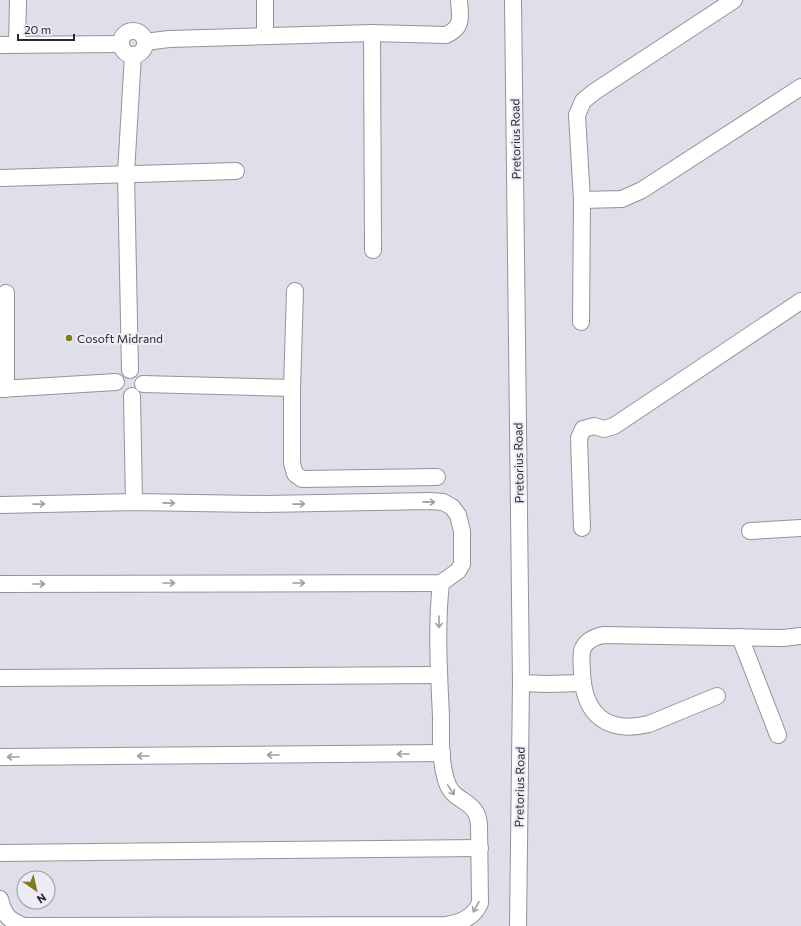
<svg xmlns="http://www.w3.org/2000/svg" width="801" height="926" viewBox="0 0 801 926" font-family="Commissioner,sans-serif">
	<style>
		.lines { fill: none; stroke-linecap: round; stroke-linejoin: round }
		.street-casing { stroke: #92939c; stroke-width: 18 }
		.street { stroke: #fff; stroke-width: 16 }
		.oneway { stroke: #9f9fa1 }
		.poi-dot { fill: #837a20; stroke: #ebecf6; stroke-width: 1.5 }
		.labels { text-anchor: middle; dominant-baseline: central; stroke-width: 4; stroke-linejoin: round; paint-order: stroke }
		.street-label { font-size: 12px; fill: #2a2a2e; stroke: #ebecf6 }
		.poi-label { font-size: 12px; fill: #2a2a2e; stroke: #ebecf6; text-anchor: start }
	</style>
	<rect width="100%" height="100%" fill="#dedfe8"/>
	<g class="lines">
		<defs>
			<g id="street">
				<polyline points="513,0 521,683 518,926"/>
				<circle cx="133" cy="43" r="12"/>
				<polyline points="372,33 373,250"/>
				<polyline points="265,36 265,0"/>
				<path d="M145,42L169,39L372,33L446,35C464,27 460,17 459,0"/>
				<polyline points="17,44 18,0"/>
				<polyline points="0,45 120,44"/>
				<polyline points="0,178 236,171"/>
				<polyline points="582,200 622,199 642,190 801,87"/>
				<polyline points="295,291 292,388 292,463 295,474 302,479 437,477"/>
				<polyline points="6,293 6,389"/>
				<polyline points="581,322 582,200 577,115 583,101 594,92 734,0"/>
				<polyline points="130,370 126,173 133,55"/>
				<polyline points="143,384 292,388"/>
				<polyline points="0,389 116,382"/>
				<polyline points="132,396 134,502"/>
				<polyline points="0,505 134,502 264,504 430,501 443,502 452,507 458,515 462,531 462,564 458,571 441,583 0,584"/>
				<polyline points="582,528 579,438 583,429 594,426 604,429 614,426 801,301"/>
				<polyline points="750,531 801,528"/>
				<polyline points="740,637 778,735"/>
				<polyline points="0,678 439,675"/>
				<polyline points="521,683 547,684 583,683"/>
				<path d="M717,696L649,724C607,734 584,715 582,673C582,665 580,655 583,648C587,640 594,637 603,635L783,638L801,636"/>
				<polyline points="0,757 442,753"/>
				<polyline points="0,853 480,848"/>
				<path d="M0,899C4,915 8,920 24,926L446,925C461,923 474,917 480,903L479,824C478,820 478,816 476,813C468,798 452,801 446,780C440,760 441,738 441,717C439,672 436,627 441,583"/>
			</g>
		</defs>
		<use href="#street" class="street-casing"/>
		<use href="#street" class="street"/>
	</g>
	<defs><path id="oneway-shaft" d="M-6 0H5M1.5-3L5.5 0L1.5 3" fill="none" stroke-width="1.6" stroke-linecap="round" stroke-linejoin="round"/></defs>
	<g class="oneway">
		<use href="#oneway-shaft" transform="translate(429 502) rotate(1)"/>
		<use href="#oneway-shaft" transform="translate(169 503) rotate(1)"/>
		<use href="#oneway-shaft" transform="translate(39 504) rotate(-1)"/>
		<use href="#oneway-shaft" transform="translate(299 504) rotate(-1)"/>
		<use href="#oneway-shaft" transform="translate(169 583)"/>
		<use href="#oneway-shaft" transform="translate(299 583)"/>
		<use href="#oneway-shaft" transform="translate(39 584)"/>
		<use href="#oneway-shaft" transform="translate(439 622) rotate(90)"/>
		<use href="#oneway-shaft" transform="translate(403 754) rotate(180)"/>
		<use href="#oneway-shaft" transform="translate(273 755) rotate(180)"/>
		<use href="#oneway-shaft" transform="translate(143 756) rotate(180)"/>
		<use href="#oneway-shaft" transform="translate(13 757) rotate(180)"/>
		<use href="#oneway-shaft" transform="translate(451 790) rotate(56)"/>
		<use href="#oneway-shaft" transform="translate(476 907) rotate(119)"/>
	</g>
	<circle class="poi-dot" cx="69" cy="338" r="4"/>
	<g class="labels">
		<g class="street-label">
			<text transform="translate(515 139) rotate(-91)">Pretorius Road</text>
			<text transform="translate(518 463) rotate(-91)">Pretorius Road</text>
			<text transform="translate(519 787) rotate(-89)">Pretorius Road</text>
		</g>
		<g class="poi-label">
			<text x="77" y="338">Cosoft Midrand</text>
		</g>
	</g>
	<g transform="translate(36 890) rotate(146)"><circle r="19" fill="#ebecf6" stroke="#9e9ea6"/>
	<path d="M0-3L7 15L0 10L-7 15Z" fill="#837a20"/>
	<text y="-6" font-size="11" font-weight="bold" text-anchor="middle" fill="#2a2a2e">N</text>
	</g>
	<path d="M18 34v6h56v-6" fill="none" stroke="#2a2a2e" stroke-width="2"/>
	<text x="24" y="34" font-size="12" fill="#2a2a2e" stroke="#ebecf6" stroke-width="3" paint-order="stroke">20 m</text>
</svg>
